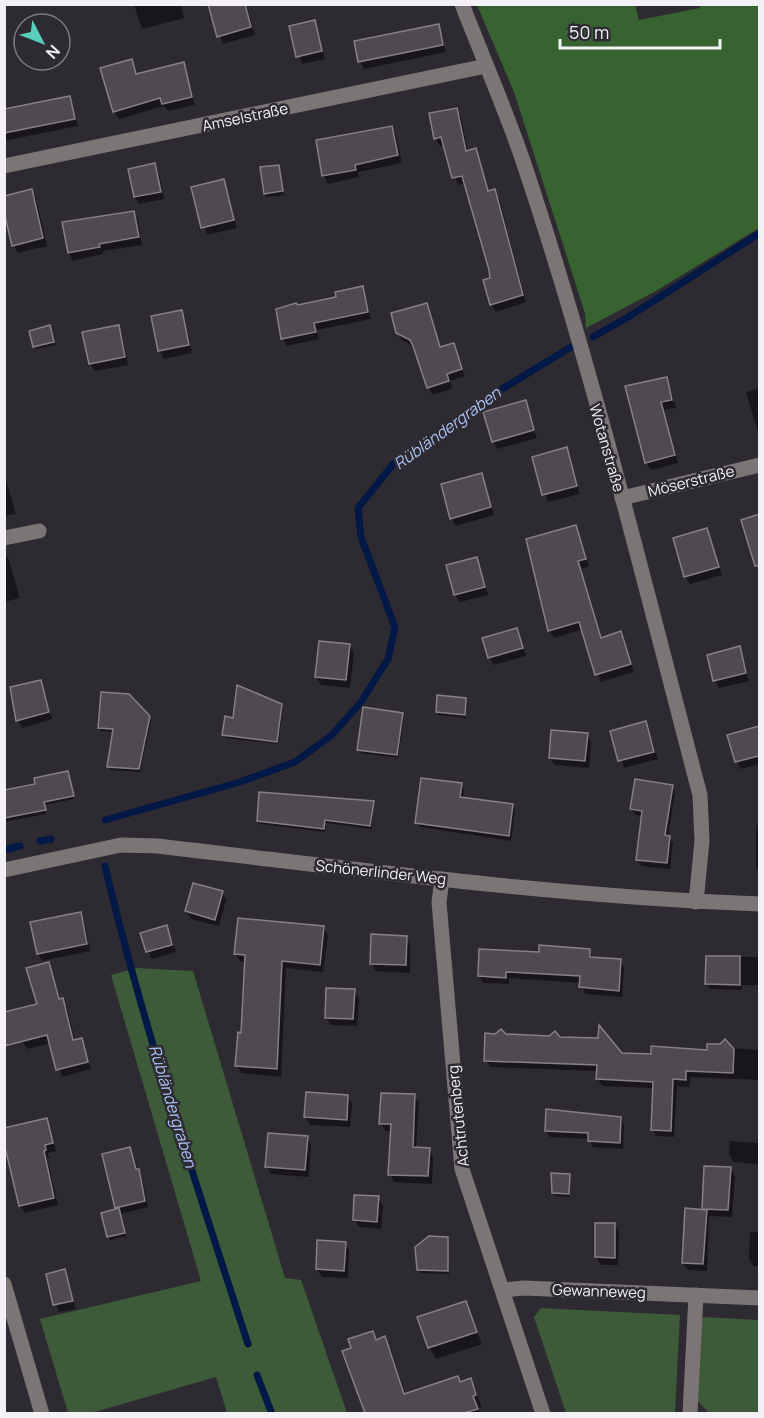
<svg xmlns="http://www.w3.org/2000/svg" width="764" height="1418" viewBox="0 0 764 1418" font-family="Manrope,sans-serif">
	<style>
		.green { fill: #3d5b39 }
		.forest { fill: #376331 }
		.shadow { fill: #0007 }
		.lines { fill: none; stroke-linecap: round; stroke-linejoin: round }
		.stream { stroke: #021846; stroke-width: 7 }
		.building { fill: #504950; stroke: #877f88; stroke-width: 1.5 }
		.minor { stroke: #7b7576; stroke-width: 15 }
		.labels { text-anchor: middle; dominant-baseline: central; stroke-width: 5; stroke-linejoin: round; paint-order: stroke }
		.street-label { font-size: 15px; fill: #f3f0f6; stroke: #2e2a32 }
		.water-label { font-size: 16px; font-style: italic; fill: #a8c3f2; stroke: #2e2a32 }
	</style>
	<rect width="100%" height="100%" fill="#2e2a32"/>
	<g class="green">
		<polygon points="137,968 193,971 285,1278 301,1280 347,1413 227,1413 216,1377 91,1413 68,1413 40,1319 201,1281 111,975"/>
		<polygon points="541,1308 680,1315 675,1413 566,1413 534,1317"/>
		<polygon points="702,1317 759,1320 759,1413 709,1413 698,1401"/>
	</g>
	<polygon class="forest" points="477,5 635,5 639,20 700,8 699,5 759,5 759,228 656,291 586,328 585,313 514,92"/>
	<g class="shadow">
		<polygon points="134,4 181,4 184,18 142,29"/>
		<polygon points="209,4 246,4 255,35 223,44"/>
		<polygon points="314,22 325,59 302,64 291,27"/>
		<polygon points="438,26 446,52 364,69 360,61"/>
		<polygon points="131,61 137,76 183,64 195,105 168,111 164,106 119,119 114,111"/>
		<polygon points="70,98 78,126 4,141 4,108 6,111"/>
		<polygon points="456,109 461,117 468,152 475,150 489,192 495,191 499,198 526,302 496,312 491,304 492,279 466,183 458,185 445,145 440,146 435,138"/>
		<polygon points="391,127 396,135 402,163 358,172 359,177 328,184 324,176 317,141"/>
		<polygon points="155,165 159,173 164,199 139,204 135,197"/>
		<polygon points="278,166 284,195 267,197 265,194"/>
		<polygon points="223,181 237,228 207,235 193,188"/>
		<polygon points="31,191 36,198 47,246 18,253 14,245"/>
		<polygon points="133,213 138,221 142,245 103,251 103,254 73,261 69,253 63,224"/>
		<polygon points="362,287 371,319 317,330 319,339 287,346 282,338 297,306 337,298"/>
		<polygon points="426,305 441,349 453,345 465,376 450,381 452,389 432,395 416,348 402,340 397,333"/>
		<polygon points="181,312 185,320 192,353 164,359 159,351 153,318"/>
		<polygon points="118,326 122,334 128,365 95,371 90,364"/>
		<polygon points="51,330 55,345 36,349 34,346"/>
		<polygon points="667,379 676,408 664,410 678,463 651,470 646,463"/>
		<polygon points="760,388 760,439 746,392"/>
		<polygon points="525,402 537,438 497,449 493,441"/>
		<polygon points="566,449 580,494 548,502 534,458"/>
		<polygon points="4,473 16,514 4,516"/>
		<polygon points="481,474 494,515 456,526 451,518"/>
		<polygon points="760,515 760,559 757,560 743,521"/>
		<polygon points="576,527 589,566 581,569 602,639 621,633 634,672 601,682 583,629 554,638 549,630"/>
		<polygon points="707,529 722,575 690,584 685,576"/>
		<polygon points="8,557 20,598 4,602 4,558"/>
		<polygon points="477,559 488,595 460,602 455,595"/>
		<polygon points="516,630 526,656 494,665 489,658"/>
		<polygon points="349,645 354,653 350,688 321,685 316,677"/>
		<polygon points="739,648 749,681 719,688 715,680"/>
		<polygon points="40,681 52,719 22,728 18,720"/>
		<polygon points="465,699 466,718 439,715 437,712"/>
		<polygon points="281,705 283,709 278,744 226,738 224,735 235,720"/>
		<polygon points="402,714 404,718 398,758 361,753 359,750"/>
		<polygon points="149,717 151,721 140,772 110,770 108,766 114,732 101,731 99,728"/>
		<polygon points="646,723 658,759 624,768 612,732"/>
		<polygon points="760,728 760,764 740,769 729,736"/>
		<polygon points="587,734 591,742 589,768 555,765 550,758"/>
		<polygon points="68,773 74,799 45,805 46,814 4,822 4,792 37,785"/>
		<polygon points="461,785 464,790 463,799 512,805 515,810 511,841 420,827 417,822"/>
		<polygon points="672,786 675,792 668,837 673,843 670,869 641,866 638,860 643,816 635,815 632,809"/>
		<polygon points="373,803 372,829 326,823 325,832 261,824 259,821"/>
		<polygon points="756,825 760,825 760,874 756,868"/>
		<polygon points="222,892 226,900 219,926 191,919 186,911"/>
		<polygon points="80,914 84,921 90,951 42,961 38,953"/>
		<polygon points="166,927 176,952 152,959 142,934"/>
		<polygon points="324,928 328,936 323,972 286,968 281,1077 241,1073 237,1066 243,1034 246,962 240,961 236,954"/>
		<polygon points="406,937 410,945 410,973 376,971 371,963"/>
		<polygon points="589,950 593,957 620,961 624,968 622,997 585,994 581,983 509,978 509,984 483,983 479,975 541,953"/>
		<polygon points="707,957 760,957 760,985 742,985 742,990 710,989 707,984"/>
		<polygon points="48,964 61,1000 67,1007 75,1041 81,1040 91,1069 62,1077 51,1043 27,1049 22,1041 39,1006"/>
		<polygon points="355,991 359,999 357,1026 331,1025 326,1018"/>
		<polygon points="505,1035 559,1038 621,1054 652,1056 732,1048 760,1050 760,1080 690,1077 689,1087 677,1086 674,1137 656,1136 652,1129 654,1088 602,1086 598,1079 598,1071 490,1067 486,1060"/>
		<polygon points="347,1096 352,1104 350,1127 310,1125 306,1117"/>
		<polygon points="414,1096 419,1103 416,1149 429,1149 433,1157 432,1184 394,1182 390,1174 392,1131 385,1131 381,1123"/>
		<polygon points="547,1110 621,1118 624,1125 623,1149 593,1147 590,1139 550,1137 546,1131"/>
		<polygon points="46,1119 56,1151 48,1153 49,1158 47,1158 58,1205 25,1213 20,1205"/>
		<polygon points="307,1138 311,1145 309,1177 271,1174 267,1167"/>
		<polygon points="730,1141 760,1143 760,1164 734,1162 729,1155"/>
		<polygon points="130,1148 142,1178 148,1207 120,1214 126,1236 110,1240 108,1237 118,1210 116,1207"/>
		<polygon points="730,1169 735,1176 732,1217 709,1216 707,1271 688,1270 683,1263 705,1211 703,1209"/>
		<polygon points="569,1176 570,1197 555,1196 553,1192"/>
		<polygon points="378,1198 383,1205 381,1229 359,1227 355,1220"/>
		<polygon points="615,1225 619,1232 618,1265 601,1265 596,1257"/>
		<polygon points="750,1232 760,1232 760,1266 753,1266 749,1258"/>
		<polygon points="447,1239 449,1274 421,1273 419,1270"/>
		<polygon points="319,1242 345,1243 349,1251 348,1278 322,1277 317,1269"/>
		<polygon points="65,1271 76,1309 59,1312 48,1275"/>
		<polygon points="465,1303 482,1344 436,1359 429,1347"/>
		<polygon points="373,1333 378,1341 384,1338 391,1350 406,1395 471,1380 482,1407 478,1408 481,1414 365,1414 344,1352 353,1349"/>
	</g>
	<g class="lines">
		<g class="stream">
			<polyline points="593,337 630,316 760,233"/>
			<polyline points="105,820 240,782 295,762 332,735 361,702 388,659 395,627 361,537 358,508 394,463 437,438 502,389 571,347"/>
			<polyline points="40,841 51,839"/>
			<polyline points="4,850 20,846"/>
			<path d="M105,866C143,1027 197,1186 248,1344"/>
			<polyline points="257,1375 272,1414"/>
		</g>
	</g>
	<g class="building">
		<polygon points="208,4 245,4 251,27 217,37"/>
		<polygon points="315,20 322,51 296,57 289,26"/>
		<polygon points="439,24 443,45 358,62 354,41"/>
		<polygon points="132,59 136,74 184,62 192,97 162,104 160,98 113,112 100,68"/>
		<polygon points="70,96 75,119 4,133 4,109"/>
		<polygon points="457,108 466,151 476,148 488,191 495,189 523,295 490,305 483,280 490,278 489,270 462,176 452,178 441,137 434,139 429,113"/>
		<polygon points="392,126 398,155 355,165 356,170 322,176 316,140"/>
		<polygon points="155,163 161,192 134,197 128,169"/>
		<polygon points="279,165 283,191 264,194 260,167"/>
		<polygon points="224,179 234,220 201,228 191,187"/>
		<polygon points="32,189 43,238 12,246 4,212 4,196"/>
		<polygon points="134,211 139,237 99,244 100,247 68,253 62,222"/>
		<polygon points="363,286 368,312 314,323 316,332 281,339 276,309 296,303 298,305 336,297 335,292"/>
		<polygon points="427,303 440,347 454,343 462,369 447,374 449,381 427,388 413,346 410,340 396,333 391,313"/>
		<polygon points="182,310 189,345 158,351 151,316"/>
		<polygon points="50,325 54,342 33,347 29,331"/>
		<polygon points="119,325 125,357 89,364 82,332"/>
		<polygon points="667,377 672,400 661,402 675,455 645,463 625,386"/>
		<polygon points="526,400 534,430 492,442 483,412"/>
		<polygon points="567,447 577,486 542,495 532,457"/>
		<polygon points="482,473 491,507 450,519 441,484"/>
		<polygon points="759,514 759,566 755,566 741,520"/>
		<polygon points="576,525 586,559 578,561 601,638 621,631 631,664 595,675 579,622 548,631 526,539"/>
		<polygon points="707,528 719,567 684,577 673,538"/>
		<polygon points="477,557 485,587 454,595 446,565"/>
		<polygon points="517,628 523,648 488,658 482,638"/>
		<polygon points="319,641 350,644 346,680 315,677"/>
		<polygon points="740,646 746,673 713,681 707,655"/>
		<polygon points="41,680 49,712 16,721 10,687"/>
		<polygon points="237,685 282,704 277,742 222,735 225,716 233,718"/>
		<polygon points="101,692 129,694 150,716 139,769 107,767 113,729 98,728"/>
		<polygon points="437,695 466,698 465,715 436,712"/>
		<polygon points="363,707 403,713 397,755 357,750"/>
		<polygon points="646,721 654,752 618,761 610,731"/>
		<polygon points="759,726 759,756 735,762 727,735"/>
		<polygon points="551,730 588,733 585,761 549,758"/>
		<polygon points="68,771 74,796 44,802 46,810 4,818 4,790 35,784 34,778"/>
		<polygon points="421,778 462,783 460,797 513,804 509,836 415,823"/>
		<polygon points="635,779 673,785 665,835 670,836 667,863 636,860 642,811 630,809"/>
		<polygon points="259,792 374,801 370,826 325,820 324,829 257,821"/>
		<polygon points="193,883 223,891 215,920 185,911"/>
		<polygon points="81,912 87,944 37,954 30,922"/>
		<polygon points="238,918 324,926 320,965 282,961 277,1069 235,1066 238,1032 241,1033 245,955 234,954"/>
		<polygon points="167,925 172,945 146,952 140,933"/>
		<polygon points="371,934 407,936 406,965 370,964"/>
		<polygon points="539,945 590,949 590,957 621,959 619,991 579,987 580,976 506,972 506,978 478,976 479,949 539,952"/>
		<polygon points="706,956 740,956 740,985 705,984"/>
		<polygon points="49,962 59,999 63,998 73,1040 82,1038 88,1062 56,1070 47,1035 4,1046 4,1012 37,1004 26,968"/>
		<polygon points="326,988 355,989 353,1019 325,1018"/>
		<polygon points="599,1025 622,1053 651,1054 651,1046 707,1050 707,1044 720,1044 725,1039 734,1049 733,1073 686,1071 686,1080 673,1079 671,1131 651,1130 653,1082 596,1079 597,1065 484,1061 485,1033 495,1034 501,1029 506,1034 549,1036 555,1031 560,1037 598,1038"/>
		<polygon points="306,1092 348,1095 347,1120 304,1117"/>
		<polygon points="381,1093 415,1094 413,1147 430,1148 428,1176 388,1175 391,1124 379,1124"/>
		<polygon points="546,1109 621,1117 620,1143 588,1141 588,1133 545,1131"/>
		<polygon points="47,1118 53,1143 45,1145 46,1150 44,1151 54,1198 19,1206 4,1143 4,1128"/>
		<polygon points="268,1133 308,1136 305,1170 265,1167"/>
		<polygon points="130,1147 136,1169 139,1169 145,1201 115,1208 102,1154"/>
		<polygon points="704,1166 731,1167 728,1210 702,1209"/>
		<polygon points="551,1173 570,1174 569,1194 552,1193"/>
		<polygon points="354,1195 379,1196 377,1222 353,1220"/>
		<polygon points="119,1208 125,1233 107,1237 101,1213"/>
		<polygon points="685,1208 707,1210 703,1264 682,1263"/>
		<polygon points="595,1223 615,1223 615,1258 595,1257"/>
		<polygon points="429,1236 448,1237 448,1271 417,1270 415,1247"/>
		<polygon points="317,1240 346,1242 344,1271 316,1269"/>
		<polygon points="65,1269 73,1301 53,1305 46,1274"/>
		<polygon points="466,1301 477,1332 428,1348 417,1317"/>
		<polygon points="373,1331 376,1340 385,1336 404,1394 458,1376 460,1382 471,1378 476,1395 473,1396 478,1409 464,1413 365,1413 342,1351 351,1348 348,1339"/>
	</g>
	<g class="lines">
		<g class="minor">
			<path d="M462,4C482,56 505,108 523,161C593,369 644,583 700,795L702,841L696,902"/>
			<polyline points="4,166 486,66"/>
			<polyline points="622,498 760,465"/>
			<polyline points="4,538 39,531"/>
			<path d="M4,870L121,845L157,846C357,869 558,897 760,904"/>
			<polyline points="442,879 439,902 462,1169 543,1414"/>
			<polyline points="4,1284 42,1414"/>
			<polyline points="503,1290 524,1288 760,1298"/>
			<polyline points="690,1414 696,1295"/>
		</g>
	</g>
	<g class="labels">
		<g class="street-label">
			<text transform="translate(245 117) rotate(-12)">Amselstraße</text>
			<text transform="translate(607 448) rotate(74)">Wotanstraße</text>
			<text transform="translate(691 481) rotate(-14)">Möserstraße</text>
			<text transform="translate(381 872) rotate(6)">Schönerlinder Weg</text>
			<text transform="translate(458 1116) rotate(-96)">Achtrutenberg</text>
			<text transform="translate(599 1291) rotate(2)">Gewanneweg</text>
		</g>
		<g class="water-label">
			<text transform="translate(447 428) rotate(-36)">Rübländergraben</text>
			<text transform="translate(173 1106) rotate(73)">Rübländergraben</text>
		</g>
	</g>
	<rect width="764" height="1418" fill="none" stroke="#f3f0f6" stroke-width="12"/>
	<g transform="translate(42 42) rotate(132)"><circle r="28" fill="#2e2a32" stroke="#7d7980" stroke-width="1.5"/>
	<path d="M0-4.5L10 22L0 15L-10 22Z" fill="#5acebc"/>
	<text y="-9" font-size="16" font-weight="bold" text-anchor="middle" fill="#f3f0f6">N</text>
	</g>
	<path d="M560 39v9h160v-9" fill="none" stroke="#f3f0f6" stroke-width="3"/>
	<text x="569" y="39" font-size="18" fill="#f3f0f6" stroke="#2e2a32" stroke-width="4.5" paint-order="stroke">50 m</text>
</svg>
